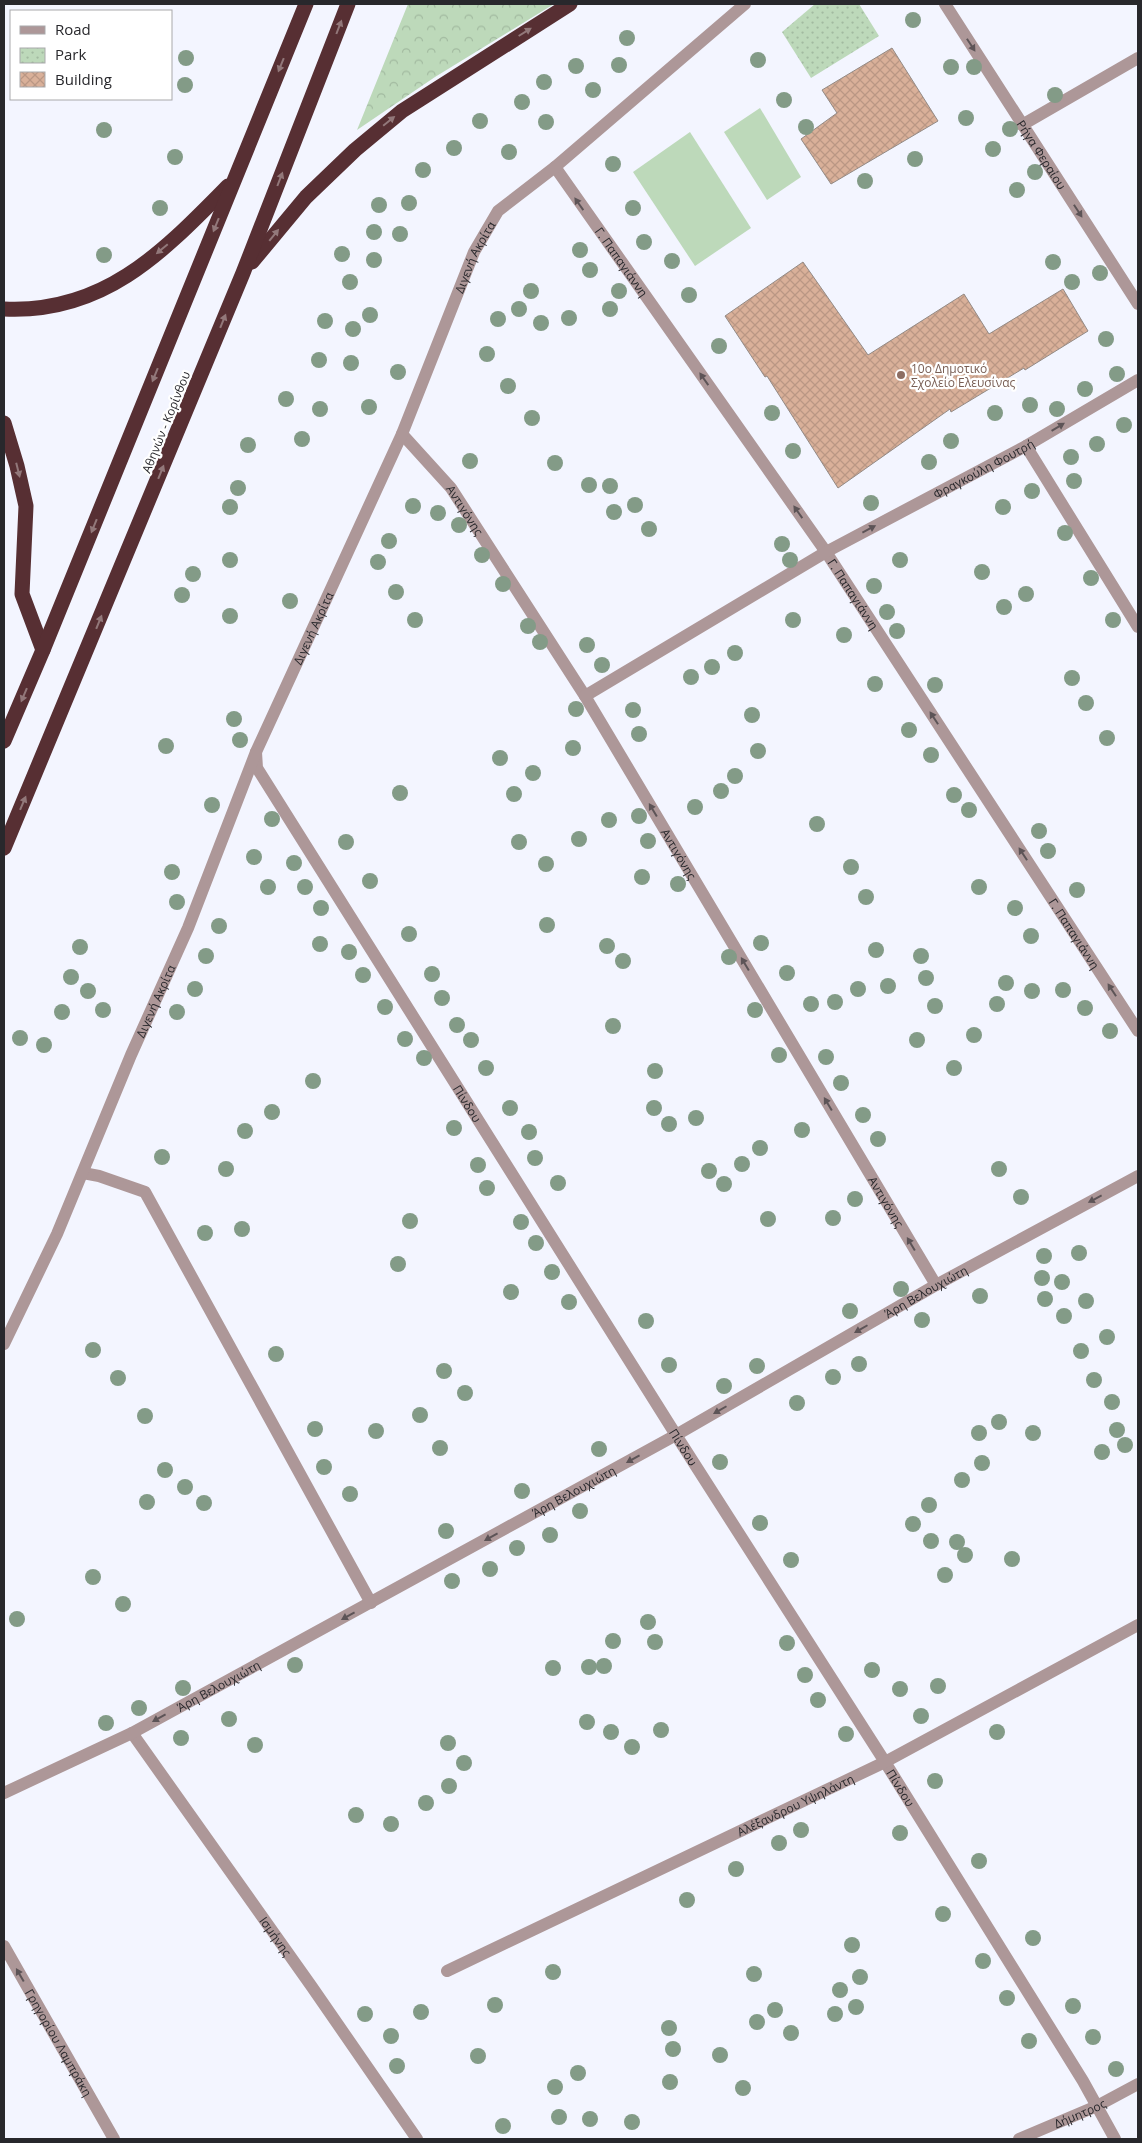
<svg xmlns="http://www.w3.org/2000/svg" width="1142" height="2143" viewBox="0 0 1142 2143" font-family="'Open Sans',sans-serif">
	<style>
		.green { fill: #bdd9ba }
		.forest { fill: url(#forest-crowns) }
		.park { fill: url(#park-dots) }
		.building { fill: url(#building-cross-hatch); stroke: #938a85 }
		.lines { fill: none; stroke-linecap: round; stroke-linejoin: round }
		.minor { stroke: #ad9798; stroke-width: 12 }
		.highway { stroke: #572f33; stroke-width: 15 }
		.tree { fill: #839b87 }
		.oneway { fill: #92787a }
		.oneway2 { fill: #5d5457 }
		.education-dot { fill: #8d6e63; stroke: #fff; stroke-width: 2 }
		.labels { text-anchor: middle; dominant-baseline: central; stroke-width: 4.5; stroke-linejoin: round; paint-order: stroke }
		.street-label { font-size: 12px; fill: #28282c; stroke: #fff }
		.education-label { font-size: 12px; fill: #785e54; stroke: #fff; text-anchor: start }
	</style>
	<defs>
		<pattern id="forest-crowns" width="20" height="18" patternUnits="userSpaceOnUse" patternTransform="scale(1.25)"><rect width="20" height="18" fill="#bdd9ba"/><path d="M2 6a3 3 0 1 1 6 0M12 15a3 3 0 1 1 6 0" fill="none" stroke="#a2baa0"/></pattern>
		<pattern id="park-dots" width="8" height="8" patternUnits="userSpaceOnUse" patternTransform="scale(1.25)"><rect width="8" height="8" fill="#bdd9ba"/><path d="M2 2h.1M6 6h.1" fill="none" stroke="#a2baa0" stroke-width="1.8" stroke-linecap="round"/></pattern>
		<pattern id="building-cross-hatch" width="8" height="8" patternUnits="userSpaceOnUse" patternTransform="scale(1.25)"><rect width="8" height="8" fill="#d9b099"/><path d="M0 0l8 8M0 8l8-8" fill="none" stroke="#ba9784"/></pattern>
	</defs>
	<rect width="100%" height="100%" fill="#f3f5ff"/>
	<g class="green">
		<polygon points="760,108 801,177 767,200 724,132"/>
		<polygon points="690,132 751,228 695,266 633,172"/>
	</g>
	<polygon class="forest" points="408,4 554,4 435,77 357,130"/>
	<polygon class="park" points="815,4 859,4 879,36 811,78 782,32"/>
	<g class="building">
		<polygon points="892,48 938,121 831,184 801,139 837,113 822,90"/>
		<polygon points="803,262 868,355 964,294 989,334 1063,289 1088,331 1025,370 1024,368 951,412 950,409 838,488 767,376 765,377 725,316"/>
	</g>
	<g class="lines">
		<g class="minor">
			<path id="s1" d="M945,4L1138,304"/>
			<polyline points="1022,125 1138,58"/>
			<path id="s2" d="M555,167L826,552L1138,1031"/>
			<path id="s3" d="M402,434L451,488L585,696L936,1285"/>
			<polyline points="1026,446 1138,627"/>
			<path id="s4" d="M585,696L826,552L1026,446L1138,380"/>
			<path id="s5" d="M256,752L257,768L676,1435L885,1762L1083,2081L1115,2139"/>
			<polyline points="83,1173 99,1176 145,1192 371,1603"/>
			<path id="s6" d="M4,1344L57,1234L131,1055L188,928L256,752L402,434L474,252L498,211L555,167L745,4"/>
			<path id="s7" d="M132,1733L312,1987L417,2139"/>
			<path id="s8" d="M4,1793L132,1733L676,1435L936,1285L1138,1176"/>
			<path id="s9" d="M4,1946L114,2139"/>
			<path id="s10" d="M447,1971L885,1762L1138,1625"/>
			<path id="s11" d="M1019,2139L1097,2106L1138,2084"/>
		</g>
		<g class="highway">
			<polyline points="252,262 306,197 355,150 402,111 570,4"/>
			<path d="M4,309C104,314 163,252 228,186"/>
			<polyline points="4,423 17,466 26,506 22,594 43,650"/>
			<polyline points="4,741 43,650 306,4"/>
			<polyline points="4,848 243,273 348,4"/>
		</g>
	</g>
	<g class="tree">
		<circle cx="913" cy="20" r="8"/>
		<circle cx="627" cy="38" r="8"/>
		<circle cx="186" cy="58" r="8"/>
		<circle cx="758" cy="60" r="8"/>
		<circle cx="619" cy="65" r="8"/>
		<circle cx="576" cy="66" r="8"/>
		<circle cx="951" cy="67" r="8"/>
		<circle cx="974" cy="67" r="8"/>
		<circle cx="544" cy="82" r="8"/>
		<circle cx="185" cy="85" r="8"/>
		<circle cx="593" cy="90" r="8"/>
		<circle cx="1055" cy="95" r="8"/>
		<circle cx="784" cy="100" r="8"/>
		<circle cx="522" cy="102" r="8"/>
		<circle cx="966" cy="118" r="8"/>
		<circle cx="480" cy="121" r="8"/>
		<circle cx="546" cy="122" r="8"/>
		<circle cx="806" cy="127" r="8"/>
		<circle cx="1010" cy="129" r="8"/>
		<circle cx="104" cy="130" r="8"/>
		<circle cx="454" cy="148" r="8"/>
		<circle cx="993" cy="149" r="8"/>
		<circle cx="509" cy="152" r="8"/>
		<circle cx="175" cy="157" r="8"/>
		<circle cx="915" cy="159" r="8"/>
		<circle cx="613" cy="164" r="8"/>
		<circle cx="423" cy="170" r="8"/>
		<circle cx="1035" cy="172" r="8"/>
		<circle cx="865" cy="181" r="8"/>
		<circle cx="1017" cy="190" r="8"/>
		<circle cx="409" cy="203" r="8"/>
		<circle cx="379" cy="205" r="8"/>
		<circle cx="160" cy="208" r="8"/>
		<circle cx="633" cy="208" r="8"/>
		<circle cx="374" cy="232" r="8"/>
		<circle cx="400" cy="234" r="8"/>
		<circle cx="644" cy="242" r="8"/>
		<circle cx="580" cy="250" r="8"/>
		<circle cx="342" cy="254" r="8"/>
		<circle cx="104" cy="255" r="8"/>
		<circle cx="374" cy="260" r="8"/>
		<circle cx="672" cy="261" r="8"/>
		<circle cx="1053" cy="262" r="8"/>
		<circle cx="590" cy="270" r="8"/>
		<circle cx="1100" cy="273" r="8"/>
		<circle cx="350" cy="282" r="8"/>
		<circle cx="1072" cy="282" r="8"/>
		<circle cx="531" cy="291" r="8"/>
		<circle cx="619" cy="291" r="8"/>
		<circle cx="689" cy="295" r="8"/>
		<circle cx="519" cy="309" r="8"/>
		<circle cx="610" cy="309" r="8"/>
		<circle cx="370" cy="315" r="8"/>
		<circle cx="569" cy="318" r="8"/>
		<circle cx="498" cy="319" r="8"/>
		<circle cx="325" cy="321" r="8"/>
		<circle cx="541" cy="323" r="8"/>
		<circle cx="353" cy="329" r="8"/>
		<circle cx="1106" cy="339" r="8"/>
		<circle cx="719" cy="346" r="8"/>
		<circle cx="487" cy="354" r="8"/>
		<circle cx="319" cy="360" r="8"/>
		<circle cx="351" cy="363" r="8"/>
		<circle cx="398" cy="372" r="8"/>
		<circle cx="1117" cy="374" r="8"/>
		<circle cx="508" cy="386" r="8"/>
		<circle cx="1085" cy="389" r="8"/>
		<circle cx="286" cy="399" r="8"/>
		<circle cx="1030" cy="405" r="8"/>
		<circle cx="369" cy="407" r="8"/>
		<circle cx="320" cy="409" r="8"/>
		<circle cx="1057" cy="409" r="8"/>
		<circle cx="772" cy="413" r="8"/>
		<circle cx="995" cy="413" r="8"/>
		<circle cx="532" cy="418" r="8"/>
		<circle cx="1124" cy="425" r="8"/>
		<circle cx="302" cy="439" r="8"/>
		<circle cx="951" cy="441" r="8"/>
		<circle cx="1097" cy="444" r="8"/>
		<circle cx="248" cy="445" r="8"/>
		<circle cx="793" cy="451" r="8"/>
		<circle cx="1071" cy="457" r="8"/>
		<circle cx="470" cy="461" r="8"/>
		<circle cx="929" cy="462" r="8"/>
		<circle cx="555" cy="463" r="8"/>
		<circle cx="1074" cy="481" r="8"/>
		<circle cx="589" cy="485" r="8"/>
		<circle cx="610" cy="486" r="8"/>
		<circle cx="238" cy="488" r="8"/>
		<circle cx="1032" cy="491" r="8"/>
		<circle cx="871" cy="503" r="8"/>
		<circle cx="635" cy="505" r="8"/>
		<circle cx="413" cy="506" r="8"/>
		<circle cx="230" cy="507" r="8"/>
		<circle cx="1003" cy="507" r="8"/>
		<circle cx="614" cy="512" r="8"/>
		<circle cx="438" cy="513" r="8"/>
		<circle cx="459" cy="525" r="8"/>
		<circle cx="649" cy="529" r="8"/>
		<circle cx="1065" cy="533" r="8"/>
		<circle cx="389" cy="541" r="8"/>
		<circle cx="782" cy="544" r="8"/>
		<circle cx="482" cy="555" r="8"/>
		<circle cx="230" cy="560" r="8"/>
		<circle cx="790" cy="560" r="8"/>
		<circle cx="900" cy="560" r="8"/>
		<circle cx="378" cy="562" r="8"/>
		<circle cx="982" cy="572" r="8"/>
		<circle cx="193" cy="574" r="8"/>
		<circle cx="1091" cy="578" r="8"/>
		<circle cx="503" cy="584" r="8"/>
		<circle cx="874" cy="586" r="8"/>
		<circle cx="396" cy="592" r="8"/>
		<circle cx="1026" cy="594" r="8"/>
		<circle cx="182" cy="595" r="8"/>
		<circle cx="290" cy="601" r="8"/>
		<circle cx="1004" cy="607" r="8"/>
		<circle cx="887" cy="612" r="8"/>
		<circle cx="230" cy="616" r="8"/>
		<circle cx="415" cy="620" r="8"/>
		<circle cx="793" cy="620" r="8"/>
		<circle cx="1113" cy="620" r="8"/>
		<circle cx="528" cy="626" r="8"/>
		<circle cx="897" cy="631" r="8"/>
		<circle cx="844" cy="635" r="8"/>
		<circle cx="540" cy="642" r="8"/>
		<circle cx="587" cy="645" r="8"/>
		<circle cx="735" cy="653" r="8"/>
		<circle cx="602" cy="665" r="8"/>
		<circle cx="712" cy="667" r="8"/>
		<circle cx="691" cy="677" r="8"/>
		<circle cx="1072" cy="678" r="8"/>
		<circle cx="875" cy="684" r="8"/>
		<circle cx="935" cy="685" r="8"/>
		<circle cx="1086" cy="703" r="8"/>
		<circle cx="576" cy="709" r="8"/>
		<circle cx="633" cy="710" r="8"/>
		<circle cx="752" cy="715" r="8"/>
		<circle cx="234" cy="719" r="8"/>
		<circle cx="909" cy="730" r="8"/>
		<circle cx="639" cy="734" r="8"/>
		<circle cx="1107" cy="738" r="8"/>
		<circle cx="240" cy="740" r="8"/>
		<circle cx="166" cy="746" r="8"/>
		<circle cx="573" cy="748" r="8"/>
		<circle cx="758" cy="751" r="8"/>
		<circle cx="931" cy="755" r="8"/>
		<circle cx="500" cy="758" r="8"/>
		<circle cx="533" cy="773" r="8"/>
		<circle cx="735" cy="776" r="8"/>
		<circle cx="721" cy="791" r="8"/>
		<circle cx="400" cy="793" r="8"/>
		<circle cx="514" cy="794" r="8"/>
		<circle cx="954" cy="795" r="8"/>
		<circle cx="212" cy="805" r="8"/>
		<circle cx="695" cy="807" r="8"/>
		<circle cx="969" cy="810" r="8"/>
		<circle cx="639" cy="816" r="8"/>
		<circle cx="272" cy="819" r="8"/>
		<circle cx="609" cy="820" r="8"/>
		<circle cx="817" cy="824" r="8"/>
		<circle cx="1039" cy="831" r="8"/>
		<circle cx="579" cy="839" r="8"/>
		<circle cx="648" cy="841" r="8"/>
		<circle cx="346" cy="842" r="8"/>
		<circle cx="519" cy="842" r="8"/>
		<circle cx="1048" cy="851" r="8"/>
		<circle cx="254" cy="857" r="8"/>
		<circle cx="294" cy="863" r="8"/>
		<circle cx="546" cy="864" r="8"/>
		<circle cx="851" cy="867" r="8"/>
		<circle cx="172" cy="872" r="8"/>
		<circle cx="642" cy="877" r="8"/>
		<circle cx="370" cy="881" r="8"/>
		<circle cx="678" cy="884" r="8"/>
		<circle cx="268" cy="887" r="8"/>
		<circle cx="305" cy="887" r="8"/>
		<circle cx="979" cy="887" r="8"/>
		<circle cx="1077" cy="890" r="8"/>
		<circle cx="866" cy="897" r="8"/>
		<circle cx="177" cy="902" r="8"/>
		<circle cx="321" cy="908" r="8"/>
		<circle cx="1015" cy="908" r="8"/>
		<circle cx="547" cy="925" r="8"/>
		<circle cx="219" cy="926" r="8"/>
		<circle cx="409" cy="934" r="8"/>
		<circle cx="1031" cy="936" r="8"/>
		<circle cx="761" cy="943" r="8"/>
		<circle cx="320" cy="944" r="8"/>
		<circle cx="607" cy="946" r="8"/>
		<circle cx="80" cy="947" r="8"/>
		<circle cx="876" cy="950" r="8"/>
		<circle cx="349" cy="952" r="8"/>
		<circle cx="206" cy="956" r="8"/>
		<circle cx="921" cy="956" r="8"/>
		<circle cx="729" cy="957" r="8"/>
		<circle cx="623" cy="961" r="8"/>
		<circle cx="787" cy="973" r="8"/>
		<circle cx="432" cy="974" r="8"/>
		<circle cx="363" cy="975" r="8"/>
		<circle cx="71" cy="977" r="8"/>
		<circle cx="926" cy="978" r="8"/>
		<circle cx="1006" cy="983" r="8"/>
		<circle cx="888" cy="986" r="8"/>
		<circle cx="195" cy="989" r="8"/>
		<circle cx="858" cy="989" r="8"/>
		<circle cx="1063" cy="990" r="8"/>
		<circle cx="88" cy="991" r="8"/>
		<circle cx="1032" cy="991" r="8"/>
		<circle cx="442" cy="998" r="8"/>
		<circle cx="835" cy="1002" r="8"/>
		<circle cx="811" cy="1004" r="8"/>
		<circle cx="997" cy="1004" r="8"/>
		<circle cx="935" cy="1006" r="8"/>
		<circle cx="385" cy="1007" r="8"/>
		<circle cx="1085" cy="1008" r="8"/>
		<circle cx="103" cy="1010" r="8"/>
		<circle cx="755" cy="1010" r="8"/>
		<circle cx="62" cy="1012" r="8"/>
		<circle cx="177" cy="1012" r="8"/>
		<circle cx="457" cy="1025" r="8"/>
		<circle cx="613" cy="1026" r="8"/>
		<circle cx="1110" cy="1031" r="8"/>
		<circle cx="974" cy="1035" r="8"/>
		<circle cx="20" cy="1038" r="8"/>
		<circle cx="405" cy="1039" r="8"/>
		<circle cx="471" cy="1040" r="8"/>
		<circle cx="917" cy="1040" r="8"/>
		<circle cx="44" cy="1045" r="8"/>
		<circle cx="779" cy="1055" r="8"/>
		<circle cx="826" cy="1057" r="8"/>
		<circle cx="424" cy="1058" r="8"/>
		<circle cx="486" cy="1068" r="8"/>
		<circle cx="954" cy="1068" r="8"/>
		<circle cx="655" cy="1071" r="8"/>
		<circle cx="313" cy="1081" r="8"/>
		<circle cx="841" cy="1083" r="8"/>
		<circle cx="510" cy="1108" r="8"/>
		<circle cx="654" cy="1108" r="8"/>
		<circle cx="272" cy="1112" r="8"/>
		<circle cx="863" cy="1115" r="8"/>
		<circle cx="696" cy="1118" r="8"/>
		<circle cx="669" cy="1124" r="8"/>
		<circle cx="454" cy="1128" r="8"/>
		<circle cx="802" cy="1130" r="8"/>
		<circle cx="245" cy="1131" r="8"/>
		<circle cx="529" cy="1132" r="8"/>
		<circle cx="878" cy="1139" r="8"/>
		<circle cx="760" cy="1148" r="8"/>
		<circle cx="162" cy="1157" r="8"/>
		<circle cx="535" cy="1158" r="8"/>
		<circle cx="742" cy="1164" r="8"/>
		<circle cx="478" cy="1165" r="8"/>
		<circle cx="226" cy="1169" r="8"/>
		<circle cx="999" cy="1169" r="8"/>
		<circle cx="709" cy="1171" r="8"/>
		<circle cx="558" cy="1183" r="8"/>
		<circle cx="724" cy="1184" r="8"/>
		<circle cx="487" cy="1188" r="8"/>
		<circle cx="1021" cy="1197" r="8"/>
		<circle cx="855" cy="1199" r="8"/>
		<circle cx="833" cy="1218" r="8"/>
		<circle cx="768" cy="1219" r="8"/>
		<circle cx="410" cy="1221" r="8"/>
		<circle cx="521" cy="1222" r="8"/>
		<circle cx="242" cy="1229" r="8"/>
		<circle cx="205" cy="1233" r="8"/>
		<circle cx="536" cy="1243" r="8"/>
		<circle cx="1079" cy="1253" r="8"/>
		<circle cx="1044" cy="1256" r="8"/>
		<circle cx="398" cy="1264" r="8"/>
		<circle cx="552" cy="1272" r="8"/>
		<circle cx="1042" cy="1278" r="8"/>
		<circle cx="1062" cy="1282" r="8"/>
		<circle cx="901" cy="1289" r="8"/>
		<circle cx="511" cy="1292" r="8"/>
		<circle cx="980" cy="1296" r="8"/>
		<circle cx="1045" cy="1299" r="8"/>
		<circle cx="1086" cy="1301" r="8"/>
		<circle cx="569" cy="1302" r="8"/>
		<circle cx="850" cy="1311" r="8"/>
		<circle cx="1064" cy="1316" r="8"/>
		<circle cx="922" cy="1320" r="8"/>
		<circle cx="646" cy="1321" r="8"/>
		<circle cx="1107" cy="1337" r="8"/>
		<circle cx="93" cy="1350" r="8"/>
		<circle cx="1081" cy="1351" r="8"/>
		<circle cx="276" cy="1354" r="8"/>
		<circle cx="859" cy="1364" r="8"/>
		<circle cx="669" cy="1365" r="8"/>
		<circle cx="757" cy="1366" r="8"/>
		<circle cx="444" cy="1371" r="8"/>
		<circle cx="833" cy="1377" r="8"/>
		<circle cx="118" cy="1378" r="8"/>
		<circle cx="1094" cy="1380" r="8"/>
		<circle cx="724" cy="1386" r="8"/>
		<circle cx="465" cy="1393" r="8"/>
		<circle cx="1112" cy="1402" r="8"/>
		<circle cx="797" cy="1403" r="8"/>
		<circle cx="420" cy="1415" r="8"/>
		<circle cx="145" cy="1416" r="8"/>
		<circle cx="999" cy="1422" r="8"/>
		<circle cx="315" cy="1429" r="8"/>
		<circle cx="1117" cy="1430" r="8"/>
		<circle cx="376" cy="1431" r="8"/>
		<circle cx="979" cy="1433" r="8"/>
		<circle cx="1033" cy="1433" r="8"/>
		<circle cx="1125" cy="1445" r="8"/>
		<circle cx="440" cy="1448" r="8"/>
		<circle cx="599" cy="1449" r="8"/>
		<circle cx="1102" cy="1452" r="8"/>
		<circle cx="720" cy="1462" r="8"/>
		<circle cx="982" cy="1463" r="8"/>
		<circle cx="324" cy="1467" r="8"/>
		<circle cx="165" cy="1470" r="8"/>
		<circle cx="962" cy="1480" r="8"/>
		<circle cx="185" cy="1487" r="8"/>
		<circle cx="522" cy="1491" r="8"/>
		<circle cx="350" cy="1494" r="8"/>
		<circle cx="147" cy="1502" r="8"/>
		<circle cx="204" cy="1503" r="8"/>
		<circle cx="929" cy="1505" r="8"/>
		<circle cx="580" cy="1511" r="8"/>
		<circle cx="760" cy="1523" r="8"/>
		<circle cx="913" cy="1524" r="8"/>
		<circle cx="446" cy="1531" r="8"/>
		<circle cx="550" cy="1535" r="8"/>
		<circle cx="931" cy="1541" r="8"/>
		<circle cx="957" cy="1542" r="8"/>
		<circle cx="517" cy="1548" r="8"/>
		<circle cx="965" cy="1555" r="8"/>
		<circle cx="1012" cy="1559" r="8"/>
		<circle cx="791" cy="1560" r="8"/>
		<circle cx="490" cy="1569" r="8"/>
		<circle cx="945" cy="1575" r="8"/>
		<circle cx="93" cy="1577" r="8"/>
		<circle cx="452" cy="1581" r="8"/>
		<circle cx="123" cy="1604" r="8"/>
		<circle cx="17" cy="1619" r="8"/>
		<circle cx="648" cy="1622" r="8"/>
		<circle cx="613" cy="1641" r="8"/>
		<circle cx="655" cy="1642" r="8"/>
		<circle cx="787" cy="1643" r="8"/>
		<circle cx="295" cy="1665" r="8"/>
		<circle cx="604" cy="1666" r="8"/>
		<circle cx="589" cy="1667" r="8"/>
		<circle cx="553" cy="1668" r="8"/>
		<circle cx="872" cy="1670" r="8"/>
		<circle cx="805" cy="1675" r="8"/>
		<circle cx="938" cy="1686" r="8"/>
		<circle cx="183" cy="1688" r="8"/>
		<circle cx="900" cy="1689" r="8"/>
		<circle cx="818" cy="1700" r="8"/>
		<circle cx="139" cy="1708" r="8"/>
		<circle cx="921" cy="1716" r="8"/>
		<circle cx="229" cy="1719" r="8"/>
		<circle cx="587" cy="1722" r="8"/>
		<circle cx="106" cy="1723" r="8"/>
		<circle cx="661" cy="1730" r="8"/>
		<circle cx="611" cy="1732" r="8"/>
		<circle cx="997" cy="1732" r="8"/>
		<circle cx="846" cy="1734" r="8"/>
		<circle cx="181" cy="1738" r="8"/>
		<circle cx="448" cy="1743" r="8"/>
		<circle cx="255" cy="1745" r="8"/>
		<circle cx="632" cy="1747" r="8"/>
		<circle cx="464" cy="1763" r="8"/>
		<circle cx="935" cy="1781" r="8"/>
		<circle cx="449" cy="1786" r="8"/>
		<circle cx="426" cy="1803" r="8"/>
		<circle cx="356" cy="1815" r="8"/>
		<circle cx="391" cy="1824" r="8"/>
		<circle cx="801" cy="1830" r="8"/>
		<circle cx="900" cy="1833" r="8"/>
		<circle cx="779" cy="1843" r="8"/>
		<circle cx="979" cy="1861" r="8"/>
		<circle cx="736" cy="1869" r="8"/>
		<circle cx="687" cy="1900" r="8"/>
		<circle cx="943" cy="1914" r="8"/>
		<circle cx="1033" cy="1938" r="8"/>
		<circle cx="852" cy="1945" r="8"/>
		<circle cx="983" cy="1961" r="8"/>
		<circle cx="553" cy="1972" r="8"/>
		<circle cx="754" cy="1974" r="8"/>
		<circle cx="860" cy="1977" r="8"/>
		<circle cx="840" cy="1990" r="8"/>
		<circle cx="1007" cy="1998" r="8"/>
		<circle cx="495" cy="2005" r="8"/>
		<circle cx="1073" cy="2006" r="8"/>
		<circle cx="856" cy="2007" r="8"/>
		<circle cx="775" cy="2010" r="8"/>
		<circle cx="421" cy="2012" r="8"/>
		<circle cx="365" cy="2014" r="8"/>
		<circle cx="835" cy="2014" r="8"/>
		<circle cx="757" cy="2022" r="8"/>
		<circle cx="669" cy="2028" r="8"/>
		<circle cx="791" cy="2033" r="8"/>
		<circle cx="391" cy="2036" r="8"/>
		<circle cx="1093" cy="2037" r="8"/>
		<circle cx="1029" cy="2041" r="8"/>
		<circle cx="673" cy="2049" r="8"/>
		<circle cx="720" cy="2055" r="8"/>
		<circle cx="478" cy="2056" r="8"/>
		<circle cx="397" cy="2066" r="8"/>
		<circle cx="1116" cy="2069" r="8"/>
		<circle cx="578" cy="2073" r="8"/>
		<circle cx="670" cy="2082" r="8"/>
		<circle cx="555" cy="2087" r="8"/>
		<circle cx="743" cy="2088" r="8"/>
		<circle cx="559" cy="2117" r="8"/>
		<circle cx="590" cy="2119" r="8"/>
		<circle cx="632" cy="2122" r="8"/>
		<circle cx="503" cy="2126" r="8"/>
	</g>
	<defs><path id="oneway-solid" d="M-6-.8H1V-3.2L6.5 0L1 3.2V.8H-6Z" transform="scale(1.25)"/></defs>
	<g class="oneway">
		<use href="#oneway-solid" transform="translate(339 27) rotate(-69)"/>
		<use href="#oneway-solid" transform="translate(525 32) rotate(-32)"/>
		<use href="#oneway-solid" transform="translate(281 65) rotate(112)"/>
		<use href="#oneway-solid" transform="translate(389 121) rotate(-39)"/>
		<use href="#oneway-solid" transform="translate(280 179) rotate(-69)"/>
		<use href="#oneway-solid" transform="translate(216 225) rotate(112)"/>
		<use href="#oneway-solid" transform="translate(274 235) rotate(-51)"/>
		<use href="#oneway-solid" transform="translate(162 249) rotate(140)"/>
		<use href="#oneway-solid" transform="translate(223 321) rotate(-68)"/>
		<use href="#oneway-solid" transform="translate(155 375) rotate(112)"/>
		<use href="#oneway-solid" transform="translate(18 470) rotate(76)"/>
		<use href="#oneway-solid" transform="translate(161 472) rotate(-68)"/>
		<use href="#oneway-solid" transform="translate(94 526) rotate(112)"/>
		<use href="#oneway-solid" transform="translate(99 622) rotate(-68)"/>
		<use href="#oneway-solid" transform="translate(24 695) rotate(113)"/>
		<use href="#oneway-solid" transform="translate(23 803) rotate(-67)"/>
	</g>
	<g class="oneway2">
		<use href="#oneway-solid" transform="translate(971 45) rotate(57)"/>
		<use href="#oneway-solid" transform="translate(579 204) rotate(-125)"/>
		<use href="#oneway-solid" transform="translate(1078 211) rotate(57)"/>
		<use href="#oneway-solid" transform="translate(704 379) rotate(-125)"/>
		<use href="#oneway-solid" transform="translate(1058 427) rotate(-31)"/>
		<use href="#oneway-solid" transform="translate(798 512) rotate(-125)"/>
		<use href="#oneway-solid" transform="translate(869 529) rotate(-28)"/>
		<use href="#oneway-solid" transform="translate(934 718) rotate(-123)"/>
		<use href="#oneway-solid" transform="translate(653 810) rotate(-121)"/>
		<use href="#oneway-solid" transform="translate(1023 854) rotate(-123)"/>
		<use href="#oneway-solid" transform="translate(745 964) rotate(-121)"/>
		<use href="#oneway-solid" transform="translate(1112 990) rotate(-123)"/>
		<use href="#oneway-solid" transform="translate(828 1104) rotate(-121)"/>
		<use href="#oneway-solid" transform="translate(1095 1199) rotate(152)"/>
		<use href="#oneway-solid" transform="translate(911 1244) rotate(-121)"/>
		<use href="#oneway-solid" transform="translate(861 1329) rotate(150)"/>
		<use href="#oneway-solid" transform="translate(720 1410) rotate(150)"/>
		<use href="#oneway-solid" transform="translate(633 1459) rotate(151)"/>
		<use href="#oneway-solid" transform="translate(491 1537) rotate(151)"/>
		<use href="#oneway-solid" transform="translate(348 1616) rotate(151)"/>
		<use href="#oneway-solid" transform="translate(159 1718) rotate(151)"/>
		<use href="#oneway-solid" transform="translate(20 1975) rotate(-120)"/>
	</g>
	<circle class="education-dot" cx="901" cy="375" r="5"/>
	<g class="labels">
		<g class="street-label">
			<text stroke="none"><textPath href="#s1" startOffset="179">Ρήγα Φεραίου</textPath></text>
			<text stroke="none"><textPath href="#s6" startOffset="1185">Διγενή Ακρίτα</textPath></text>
			<text stroke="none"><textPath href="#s2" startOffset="116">Γ. Παπαγιάννη</textPath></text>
			<text transform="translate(166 422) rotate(-68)">Αθηνών - Κορίνθου</text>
			<text stroke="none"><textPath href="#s4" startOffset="459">Φραγκούλη Φουτρή</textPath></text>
			<text stroke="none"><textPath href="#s3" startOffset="99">Αντιγόνης</textPath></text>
			<text stroke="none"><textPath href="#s2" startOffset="521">Γ. Παπαγιάννη</textPath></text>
			<text stroke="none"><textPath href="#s6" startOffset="780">Διγενή Ακρίτα</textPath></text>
			<text stroke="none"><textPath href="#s3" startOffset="504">Αντιγόνης</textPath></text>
			<text stroke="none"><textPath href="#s2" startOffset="926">Γ. Παπαγιάννη</textPath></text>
			<text stroke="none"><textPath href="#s6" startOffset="375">Διγενή Ακρίτα</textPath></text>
			<text stroke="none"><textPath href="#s5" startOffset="412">Πίνδου</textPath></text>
			<text stroke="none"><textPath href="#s3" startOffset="909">Αντιγόνης</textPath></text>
			<text stroke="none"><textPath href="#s8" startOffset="1050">Άρη Βελουχιώτη</textPath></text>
			<text stroke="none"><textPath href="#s5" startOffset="818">Πίνδου</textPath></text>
			<text stroke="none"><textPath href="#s8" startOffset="645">Άρη Βελουχιώτη</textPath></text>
			<text stroke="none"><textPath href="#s8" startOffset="240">Άρη Βελουχιώτη</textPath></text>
			<text stroke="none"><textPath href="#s5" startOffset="1222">Πίνδου</textPath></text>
			<text stroke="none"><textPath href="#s10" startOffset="386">Αλέξανδρου Υψηλάντη</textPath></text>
			<text stroke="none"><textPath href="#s7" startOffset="249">Ισμήνης</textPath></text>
			<text stroke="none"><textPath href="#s9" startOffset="111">Γρηγορίου Λαμπράκη</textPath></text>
			<text stroke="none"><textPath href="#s11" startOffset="66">Δήμητρος</textPath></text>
		</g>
		<g class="education-label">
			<text x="911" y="368">10ο Δημοτικό<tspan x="911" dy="14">Σχολείο Ελευσίνας</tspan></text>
		</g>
	</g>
	<rect width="1142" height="2143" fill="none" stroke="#28282c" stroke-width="10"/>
	<rect x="10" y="10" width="162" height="90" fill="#ffffff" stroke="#a9a9ab"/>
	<rect x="20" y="26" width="25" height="8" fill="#ad9798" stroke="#a9a9ab"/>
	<text x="55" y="35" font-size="15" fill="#28282c">Road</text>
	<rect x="20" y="48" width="25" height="15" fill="url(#park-dots)" stroke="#a9a9ab"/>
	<text x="55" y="60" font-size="15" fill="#28282c">Park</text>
	<rect x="20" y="72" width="25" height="15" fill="url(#building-cross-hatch)" stroke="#a9a9ab"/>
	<text x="55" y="85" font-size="15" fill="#28282c">Building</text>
</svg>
